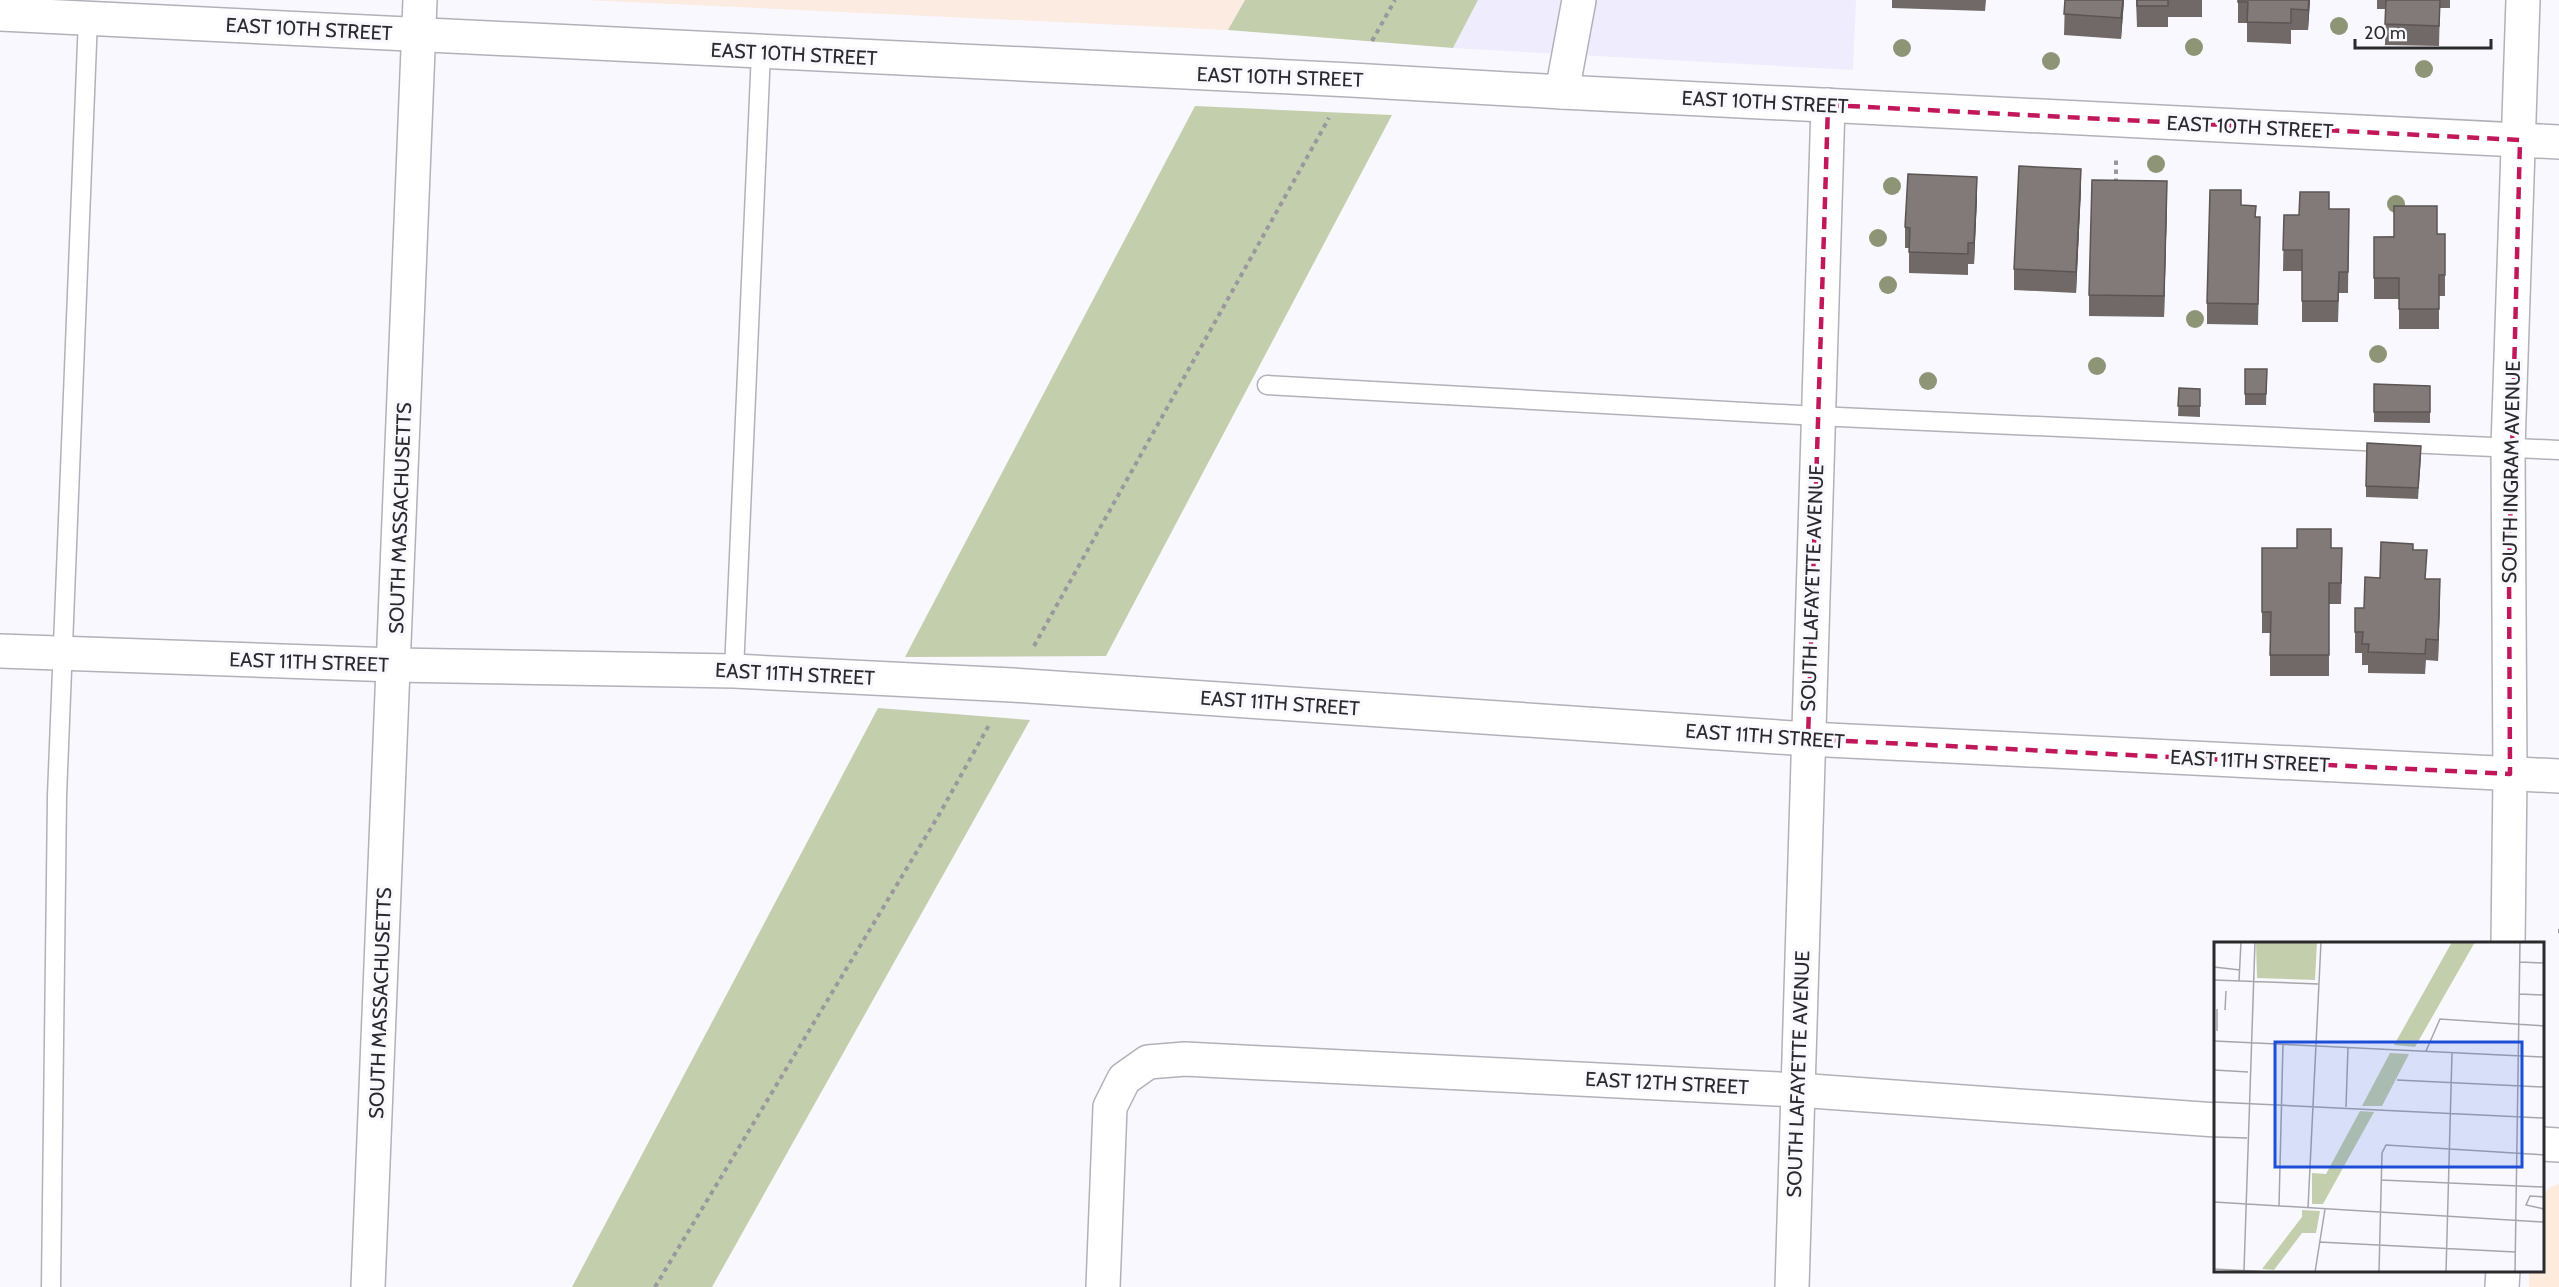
<svg xmlns="http://www.w3.org/2000/svg" width="2559" height="1287" viewBox="0 0 2559 1287" font-family="Cabin,sans-serif">
	<style>
		.built { fill: #efedfd }
		.education { fill: #fcebe0 }
		.medical { fill: #ffebdb }
		.green { fill: #c3ceac }
		.lines { fill: none; stroke-linecap: round; stroke-linejoin: round }
		.service-casing { stroke: #b2b1b9; stroke-width: 21 }
		.minor-casing { stroke: #b2b1b9; stroke-width: 36 }
		.tertiary-casing { stroke: #b2b1b9; stroke-width: 36 }
		.secondary-casing { stroke: #b2b1b9; stroke-width: 36 }
		.path { stroke: #99989d; stroke-width: 4; stroke-dasharray: 4.5 4.5; stroke-linecap: butt }
		.service { stroke: #fff; stroke-width: 18 }
		.minor { stroke: #fff; stroke-width: 33 }
		.tertiary { stroke: #fff; stroke-width: 33 }
		.secondary { stroke: #fff; stroke-width: 33 }
		.tree { fill: #8e9576 }
		.wall { fill: #706967 }
		.shaded-wall { fill: #5b5554 }
		.building { fill: #827a78; stroke: #5b5554; stroke-width: 1.5 }
		.marked { fill: none; stroke: #c2185b; stroke-width: 4.5; stroke-dasharray: 12 8; stroke-linejoin: round }
		.labels { text-anchor: middle; dominant-baseline: central; stroke-width: 6; stroke-linejoin: round; paint-order: stroke }
		.street-label { font-size: 20px; fill: #2a2a2d; stroke: #f9f8fe }
		.inset-road { fill: none; stroke: #a6a6aa; stroke-width: 1.5 }
		.view { fill: #1d4ed8; fill-opacity: 0.15; stroke: #1d4ed8; stroke-width: 3 }
		.inset-edge { fill: none; stroke: #2a2a2d; stroke-width: 3 }
	</style>
	<rect width="100%" height="100%" fill="#f9f8fe"/>
	<polygon class="built" points="1478,0 1856,0 1853,70 1453,48"/>
	<polygon class="education" points="585,0 1245,0 1228,30"/>
	<polygon class="medical" points="2559,1184 2559,1287 2529,1287 2529,1271 2542,1270 2543,1199 2548,1188"/>
	<g class="green">
		<polygon points="1245,0 1478,0 1453,48 1228,30"/>
		<polygon points="1195,106 1392,115 1106,656 905,657"/>
		<polygon points="878,708 1030,720 712,1287 572,1287"/>
	</g>
	<g class="lines">
		<defs>
			<g id="service">
				<polyline points="1267,385 1817,416 2559,450"/>
				<polyline points="734,671 761,52"/>
				<polyline points="51,1287 57,796 88,18"/>
			</g>
			<g id="minor">
				<polyline points="0,14 1351,80 1562,92 2559,142"/>
				<polyline points="1562,92 1579,0"/>
				<polyline points="0,651 394,665 734,671 1012,685 1808,739 2559,776"/>
				<polyline points="368,1287 420,0"/>
				<polyline points="1103,1287 1110,1107 1124,1079 1148,1062 1185,1059 1797,1090 2216,1120"/>
				<polyline points="1792,1287 1828,105"/>
			</g>
			<polyline id="tertiary" points="2542,1144 2559,1145"/>
			<g id="secondary">
				<polyline points="2508,944 2510,774 2508,447 2523,0"/>
				<polyline points="2502,1287 2503,1270"/>
			</g>
		</defs>
		<use href="#service" class="service-casing"/>
		<use href="#minor" class="minor-casing"/>
		<use href="#tertiary" class="tertiary-casing"/>
		<use href="#secondary" class="secondary-casing"/>
		<g class="path">
			<polyline points="1372,41 1395,0"/>
			<polyline points="2116,183 2116,160"/>
			<polyline points="1034,646 1329,118"/>
			<polyline points="2558,931 2559,931"/>
			<polyline points="655,1287 940,813 989,725"/>
		</g>
		<use href="#service" class="service"/>
		<use href="#minor" class="minor"/>
		<use href="#tertiary" class="tertiary"/>
		<use href="#secondary" class="secondary"/>
	</g>
	<g class="tree">
		<circle cx="2339" cy="26" r="9"/>
		<circle cx="2194" cy="47" r="9"/>
		<circle cx="1902" cy="48" r="9"/>
		<circle cx="2051" cy="61" r="9"/>
		<circle cx="2424" cy="69" r="9"/>
		<circle cx="2156" cy="164" r="9"/>
		<circle cx="1892" cy="186" r="9"/>
		<circle cx="2396" cy="204" r="9"/>
		<circle cx="1878" cy="238" r="9"/>
		<circle cx="1888" cy="285" r="9"/>
		<circle cx="2195" cy="319" r="9"/>
		<circle cx="2378" cy="354" r="9"/>
		<circle cx="2097" cy="366" r="9"/>
		<circle cx="1928" cy="381" r="9"/>
	</g>
	<g class="wall">
		<polygon points="1892,0 1986,0 1985,11 1892,8"/>
		<polygon points="2065,0 2124,0 2121,39 2064,35"/>
		<polygon points="2136,0 2202,0 2202,17 2168,17 2168,27 2137,27"/>
		<polygon points="2238,0 2310,0 2308,30 2291,30 2291,44 2247,42 2247,23 2238,23"/>
		<polygon points="2377,0 2450,0 2450,8 2440,8 2439,46 2385,45 2386,9 2377,9"/>
		<polygon points="2081,189 2076,293 2014,290 2014,269"/>
		<polygon points="1977,198 1974,264 1968,264 1968,275 1909,273 1909,248 1905,248 1905,227"/>
		<polygon points="2167,202 2164,317 2089,316 2089,295"/>
		<polygon points="2241,205 2256,217 2260,217 2258,325 2207,324 2207,303"/>
		<polygon points="2329,209 2349,209 2348,293 2339,293 2338,322 2302,322 2302,271 2283,271 2284,215 2299,215"/>
		<polygon points="2445,234 2445,296 2439,296 2439,329 2399,329 2399,299 2374,299 2374,237"/>
		<polygon points="2245,369 2267,369 2266,405 2245,405"/>
		<polygon points="2374,384 2430,386 2430,423 2374,422"/>
		<polygon points="2179,388 2200,389 2200,417 2178,416"/>
		<polygon points="2421,456 2418,499 2366,497 2366,486"/>
		<polygon points="2262,548 2331,548 2342,569 2341,604 2329,604 2329,676 2270,676 2270,633 2262,633"/>
		<polygon points="2413,550 2426,579 2440,600 2438,661 2426,660 2425,674 2368,673 2368,665 2362,665 2362,653 2355,653 2355,608 2364,608 2380,578"/>
	</g>
	<g class="shaded-wall">
		<polygon points="2123,0 2124,0 2121,39 2121,18"/>
		<polygon points="2309,0 2310,0 2308,30 2308,10"/>
		<polygon points="2081,169 2081,189 2076,293 2076,272"/>
		<polygon points="1977,177 1977,198 1974,264 1974,243"/>
		<polygon points="2167,181 2167,202 2164,317 2164,296"/>
		<polygon points="2440,579 2440,600 2438,661 2438,640"/>
	</g>
	<g class="building">
		<polygon points="2065,0 2123,0 2121,18 2064,14"/>
		<rect x="2137" y="0" width="31" height="6"/>
		<polygon points="2238,0 2309,0 2308,10 2291,9 2291,23 2247,22 2248,2 2238,2"/>
		<polygon points="2386,0 2440,0 2439,26 2385,24"/>
		<polygon points="2019,166 2081,169 2076,272 2014,269"/>
		<polygon points="1908,174 1977,177 1974,243 1968,243 1968,254 1909,252 1910,228 1905,227"/>
		<polygon points="2092,180 2167,181 2164,296 2089,295"/>
		<polygon points="2210,190 2241,190 2241,205 2256,206 2255,217 2260,217 2258,304 2207,303"/>
		<polygon points="2300,192 2329,192 2329,209 2349,209 2348,272 2339,272 2338,301 2302,301 2302,250 2283,250 2284,215 2299,215"/>
		<polygon points="2394,206 2437,206 2437,234 2445,234 2445,275 2439,275 2439,309 2399,309 2399,278 2374,278 2374,237 2394,237"/>
		<polygon points="2245,369 2267,369 2266,394 2245,394"/>
		<polygon points="2374,384 2430,386 2430,412 2374,412"/>
		<polygon points="2179,388 2200,389 2200,406 2178,406"/>
		<polygon points="2367,443 2421,446 2418,488 2366,486"/>
		<polygon points="2297,529 2331,529 2331,548 2342,548 2341,583 2329,583 2329,655 2270,655 2271,612 2262,612 2262,548 2297,548"/>
		<polygon points="2381,542 2413,544 2413,550 2427,550 2425,579 2440,579 2438,640 2426,639 2425,654 2368,652 2369,644 2362,644 2363,632 2355,632 2355,608 2364,608 2365,577 2380,578"/>
	</g>
	<path class="marked" d="M1828,105L2520,140L2509,570L2510,774L1808,739Z"/>
	<g class="labels">
		<g class="street-label">
			<text transform="translate(309 29) rotate(3)">EAST 10TH STREET</text>
			<text transform="translate(794 54) rotate(3)">EAST 10TH STREET</text>
			<text transform="translate(1280 77) rotate(2)">EAST 10TH STREET</text>
			<text transform="translate(1765 102) rotate(3)">EAST 10TH STREET</text>
			<text transform="translate(2250 127) rotate(3)">EAST 10TH STREET</text>
			<text transform="translate(2511 472) rotate(-89)">SOUTH INGRAM AVENUE</text>
			<text transform="translate(400 518) rotate(-88)">SOUTH MASSACHUSETTS</text>
			<text transform="translate(1812 588) rotate(-88)">SOUTH LAFAYETTE AVENUE</text>
			<text transform="translate(309 662) rotate(2)">EAST 11TH STREET</text>
			<text transform="translate(795 674) rotate(3)">EAST 11TH STREET</text>
			<text transform="translate(1280 703) rotate(4)">EAST 11TH STREET</text>
			<text transform="translate(1765 736) rotate(4)">EAST 11TH STREET</text>
			<text transform="translate(2250 761) rotate(3)">EAST 11TH STREET</text>
			<text transform="translate(380 1003) rotate(-88)">SOUTH MASSACHUSETTS</text>
			<text transform="translate(1798 1074) rotate(-88)">SOUTH LAFAYETTE AVENUE</text>
			<text transform="translate(1667 1083) rotate(3)">EAST 12TH STREET</text>
		</g>
	</g>
	<g transform="translate(2214 942)">
		<rect width="330" height="330" fill="#f9f8fe"/>
		<path d="M42,0H103L101,38L43,36ZM238,0H261L201,105L180,103ZM176,111L195,112L168,164H148ZM146,169L160,170L109,262H98V231L112,232ZM88,268L106,269L102,291H88L60,328L48,327L88,275Z" fill="#c3ceac"/>
		<path class="inset-road" d="M306,20L330,21M0,25L26,28M0,38L104,42M25,39L27,0M305,52L330,53M3,67V89M11,68L12,49M0,99L330,115M212,109L226,77L330,84M0,128L34,130M183,138L330,145M0,160L330,176M132,165L134,105M0,195L33,196M167,238L330,245M330,255L316,254L312,263L330,267M0,260L330,280M65,264L69,102M94,266L107,0M105,300L301,310M0,327L55,330M30,328L41,0M101,330L111,267M165,330L168,211L172,203L330,213M232,330L238,111M301,330L306,0"/>
		<path class="view" d="M61,100H308V225H61Z"/>
		<rect width="330" height="330" class="inset-edge"/>
	</g>
	<path d="M2355 39v9h136v-9" fill="none" stroke="#2a2a2d" stroke-width="3"/>
	<text x="2364" y="39" font-size="18" fill="#2a2a2d" stroke="#f9f8fe" stroke-width="4.5" paint-order="stroke">20 m</text>
</svg>
